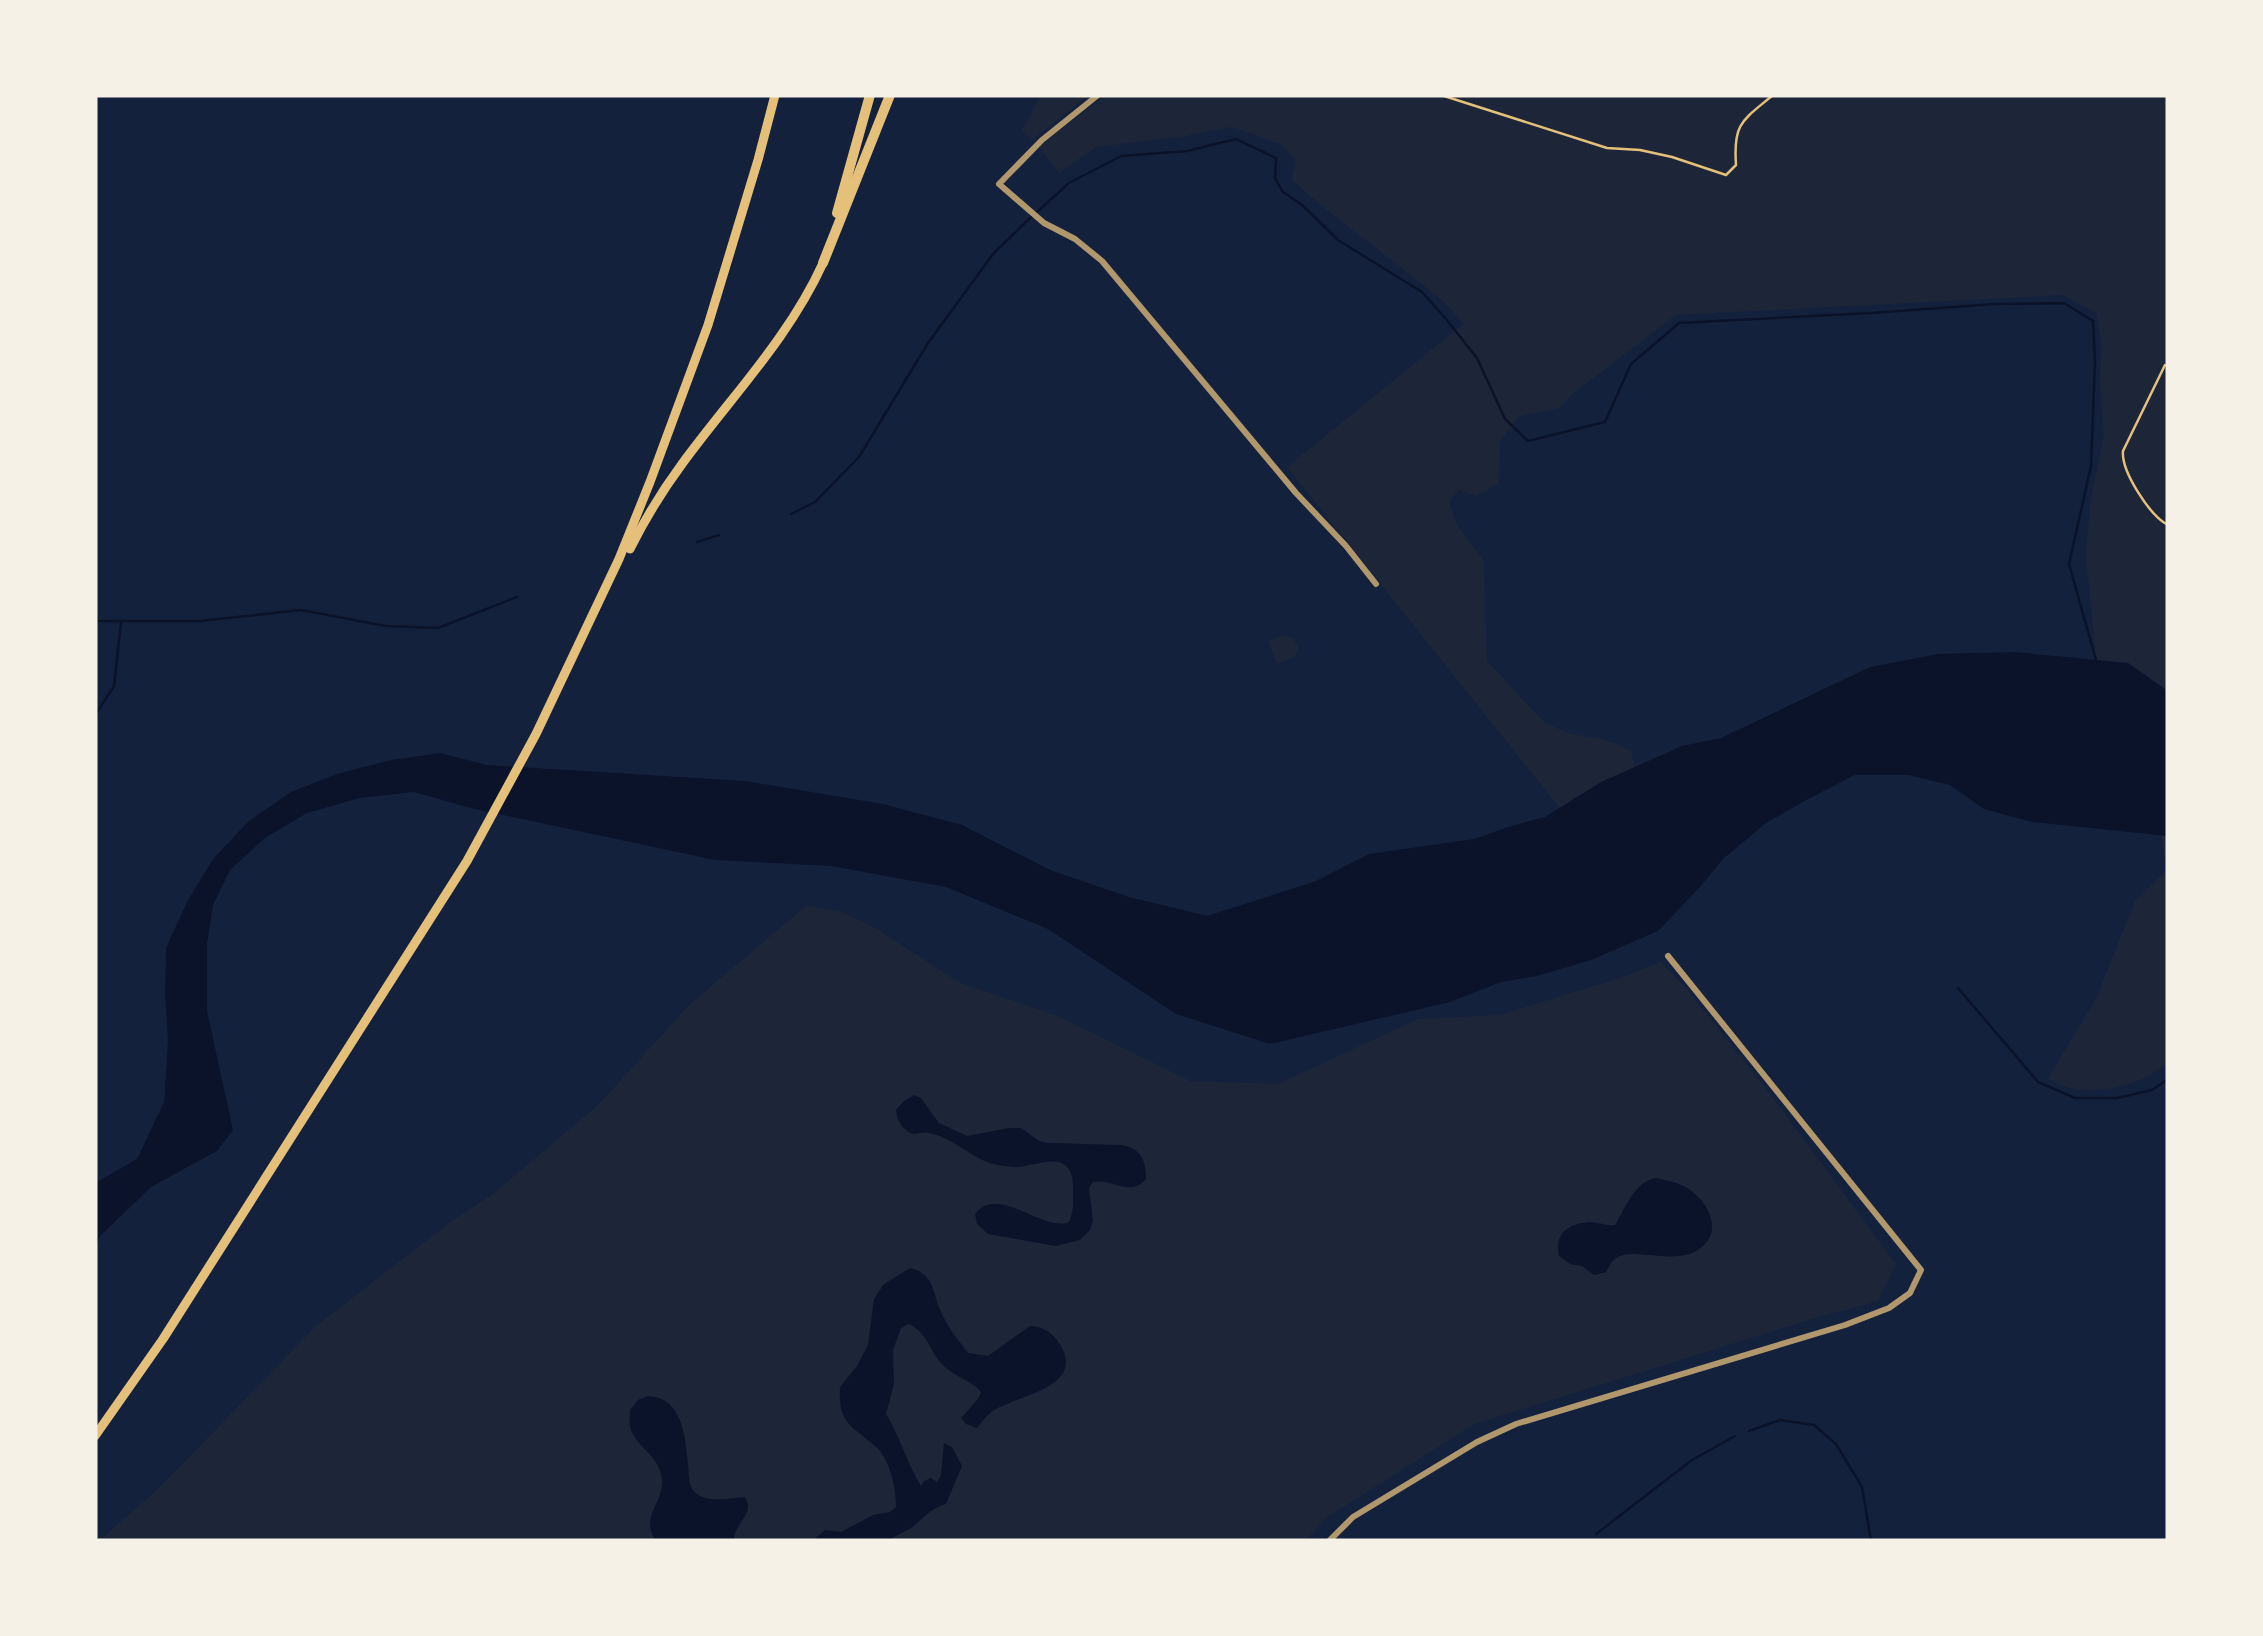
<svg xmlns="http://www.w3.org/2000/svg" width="2263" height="1636" viewBox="0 0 2263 1636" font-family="'Fira Sans',sans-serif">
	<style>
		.green { fill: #1d2539 }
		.water { fill: #0b132b }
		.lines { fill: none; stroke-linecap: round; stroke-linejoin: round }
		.stream { stroke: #0b132b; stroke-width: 2.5 }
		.path { stroke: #e5c07b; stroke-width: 2.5 }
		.minor { stroke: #b1986c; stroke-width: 6 }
		.primary { stroke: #e5c07b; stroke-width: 9 }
		.motorway { stroke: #e5c07b; stroke-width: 10 }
	</style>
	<rect width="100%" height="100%" fill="#14213d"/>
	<g class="green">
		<polygon points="1041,95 1089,95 1032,140 1022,130"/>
		<path d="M1106,95H2168V1063C2159,1069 2150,1075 2140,1080C2114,1091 2071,1096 2048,1078L2096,999L2135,901L2166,871L2159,817L2102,719L2086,557L2090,503L2104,434L2100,384L2101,341L2096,313L2063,295L1676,315L1571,395L1560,408L1520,416L1500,441L1499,483L1476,496L1459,490L1449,502L1457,525L1484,561L1487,661L1545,723L1571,734L1603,739L1631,750L1638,782L1583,837L1287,467L1463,324C1446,300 1421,284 1398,265C1362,237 1326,211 1292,180L1296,161L1281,144L1232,127L1186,136L1096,147L1059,173L1039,147Z"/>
		<polygon points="1283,635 1291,637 1299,646 1295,657 1277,664 1268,641"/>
		<polygon points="806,906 840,911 877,929 960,983 1058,1016 1190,1081 1278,1084 1418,1019 1500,1015 1620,978 1661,962 1685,987 1764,1086 1896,1264 1878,1301 1815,1318 1474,1424 1326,1518 1305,1541 99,1541 159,1488 315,1327 449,1223 493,1194 598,1105 691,1003"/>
	</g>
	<g class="water">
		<polygon points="2015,652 2128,663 2168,691 2168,836 2032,822 1984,809 1950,785 1909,775 1855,775 1808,799 1766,823 1724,858 1699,888 1658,931 1591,960 1537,976 1501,982 1450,1002 1270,1044 1176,1014 1048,929 946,887 831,866 715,860 470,808 414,792 360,798 307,813 265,838 230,870 213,905 207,944 207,1011 233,1130 217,1151 151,1187 100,1236 95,1249 95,1183 137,1159 164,1102 168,1041 165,995 166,948 187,902 213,859 249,821 291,792 337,774 391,760 440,753 487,765 745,781 883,804 962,825 1050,870 1129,897 1207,916 1316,881 1369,854 1474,839 1511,826 1545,817 1601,782 1682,746 1721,738 1870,667 1938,654"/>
		<path d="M914,1095L921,1098L939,1123L967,1136L1009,1128H1021L1039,1141L1049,1143L1122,1145C1141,1149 1146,1160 1146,1179C1129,1198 1114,1178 1093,1182L1089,1188L1093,1221L1090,1230L1080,1240L1056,1246L988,1234L977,1224L975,1214C998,1184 1039,1230 1068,1223C1074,1213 1073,1204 1073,1193C1075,1146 1042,1165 1017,1167C1010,1167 999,1165 993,1164C971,1158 952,1137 929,1133C919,1131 915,1138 906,1130C899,1125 897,1118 896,1110L903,1102Z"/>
		<path d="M1656,1178C1664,1180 1672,1181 1679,1184C1701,1192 1725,1225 1704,1245C1679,1270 1634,1244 1615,1259C1611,1262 1609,1267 1606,1272L1594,1275L1582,1266L1570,1264L1559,1256C1554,1234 1568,1224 1589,1222C1598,1222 1606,1226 1615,1225C1626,1207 1634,1182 1656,1178Z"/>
		<path d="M910,1268C935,1274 932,1292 941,1312C947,1326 958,1340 968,1353L988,1356L1030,1326C1041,1326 1050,1331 1057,1340C1091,1386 1019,1395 994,1410C987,1415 982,1421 977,1428L966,1424L961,1418L978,1399L981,1392C970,1379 951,1376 940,1362C927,1346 929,1335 909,1324L901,1328L893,1350L894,1384L886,1414C900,1436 907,1464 921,1486L924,1481L931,1478L937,1482L941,1475L944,1443L952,1447L962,1466L946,1504C932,1507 923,1519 911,1528C903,1533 896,1535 888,1541H812L825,1530L841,1532L873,1515L890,1512L896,1507C896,1488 890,1458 875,1446C851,1425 838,1424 840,1387L857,1366L868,1345L874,1299L883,1285Z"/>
		<path d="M648,1396C683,1398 685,1436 688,1464C689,1475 688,1488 697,1494C709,1503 731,1498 745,1497C756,1514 733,1524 734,1541L655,1540C640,1515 664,1503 662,1480C660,1454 634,1447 630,1426C629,1420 630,1415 630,1410L638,1400Z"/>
	</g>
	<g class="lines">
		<g class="stream">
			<polyline points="1037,212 1069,183 1121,156 1187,151 1236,139 1276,158 1275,178 1283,192 1302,205 1338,240 1422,292 1446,319 1477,358 1505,419 1528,441 1605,422 1631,364 1679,323 1871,313 1995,304 2064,303 2093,321 2095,361 2091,466 2069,564 2096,660"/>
			<polyline points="791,514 815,502 859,457 928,343 993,254 1031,217"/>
			<polyline points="697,542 719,535"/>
			<polyline points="95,621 200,621 301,610 386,626 438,628 517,597"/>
			<polyline points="95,715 114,686 121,623"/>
			<polyline points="1958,988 2038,1082 2075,1098 2117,1098 2152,1090 2168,1079"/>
			<polyline points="1749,1431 1780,1420 1814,1425 1836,1444 1862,1487 1871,1541"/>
			<polyline points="1596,1534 1692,1460 1735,1436"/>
		</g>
		<g class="path">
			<path d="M1441,95L1607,148L1640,150L1672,157L1726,175L1736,165C1733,123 1742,121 1773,95"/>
			<path d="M2165,365L2123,451C2121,471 2150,516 2168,525"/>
		</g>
		<g class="minor">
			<polyline points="1098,95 1042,140 999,184 1044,223 1075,239 1102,261 1296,493 1346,546 1376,584"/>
			<polyline points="1329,1541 1353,1517 1477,1442 1516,1424 1845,1325 1889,1308 1910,1293 1921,1270 1668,956"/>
		</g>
		<g class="primary">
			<path d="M630,549C645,519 662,491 682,464C731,397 789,338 823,263"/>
			<polyline points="95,1436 163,1339 467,861 536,734 619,559 650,482 708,325 758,160 775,95"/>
		</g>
		<g class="motorway">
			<polyline points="837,213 870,95"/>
			<polyline points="823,263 890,95"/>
		</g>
	</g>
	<rect width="2263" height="1636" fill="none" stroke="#f6f1e7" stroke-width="195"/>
</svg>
